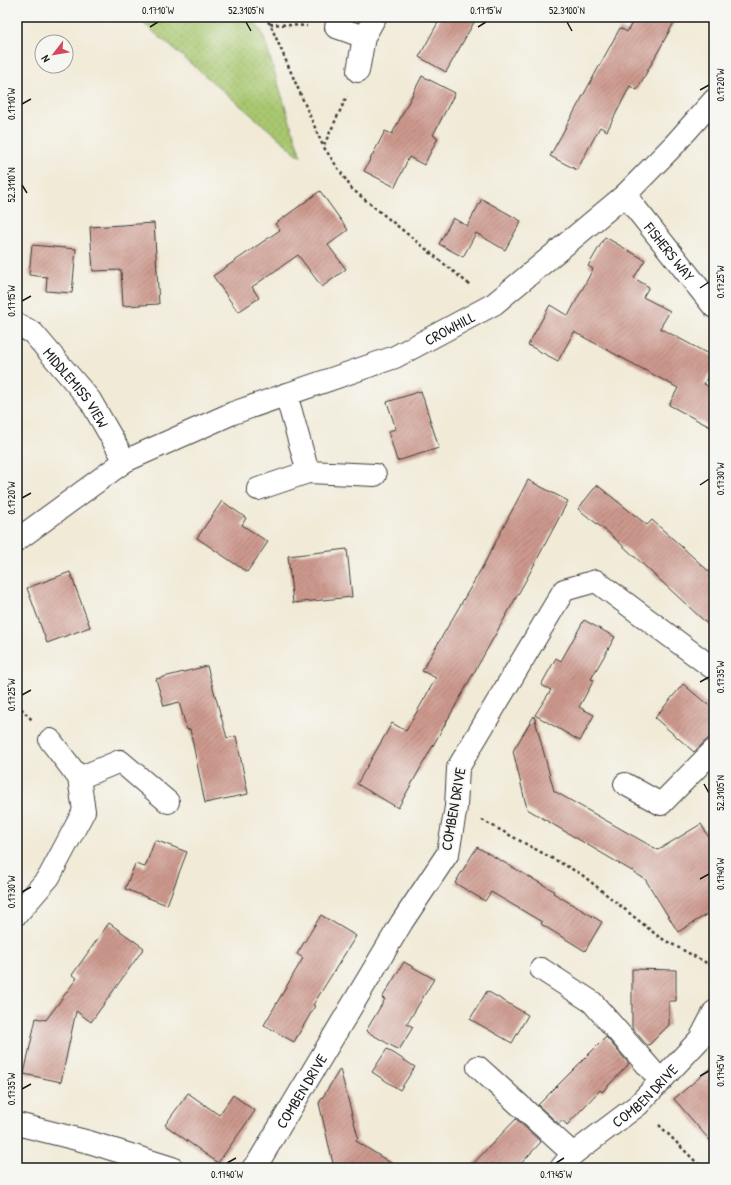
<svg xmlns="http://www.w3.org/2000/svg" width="731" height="1185" viewBox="0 0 731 1185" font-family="'Patrick Hand',sans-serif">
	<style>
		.green { fill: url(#green-dots); stroke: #627246 }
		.building { fill: url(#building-hatch) }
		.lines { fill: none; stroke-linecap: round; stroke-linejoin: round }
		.minor-casing { stroke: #3c3b38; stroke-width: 24 }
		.path { stroke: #3c3b38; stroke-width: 2.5; stroke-dasharray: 3 3; stroke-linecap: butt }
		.minor { stroke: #fff; stroke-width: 22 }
		.ticks { fill: none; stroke: #1c1c1c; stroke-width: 1.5 }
		.labels { text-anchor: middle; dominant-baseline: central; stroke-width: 3.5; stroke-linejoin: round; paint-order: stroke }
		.street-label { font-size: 15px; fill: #1c1c1c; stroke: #f6f6f2 }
		.neatline { fill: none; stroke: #1c1c1c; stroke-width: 1.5 }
		.ticks-label { font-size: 10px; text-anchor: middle; fill: #1c1c1c }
	</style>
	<defs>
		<pattern id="green-dots" width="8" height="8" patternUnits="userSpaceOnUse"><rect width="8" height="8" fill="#a8c76f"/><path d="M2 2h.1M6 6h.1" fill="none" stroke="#90aa60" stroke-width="1.8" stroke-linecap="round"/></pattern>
		<pattern id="building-hatch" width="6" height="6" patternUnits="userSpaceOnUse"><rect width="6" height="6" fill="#cd998d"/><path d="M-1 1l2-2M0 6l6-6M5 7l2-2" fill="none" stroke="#a67c72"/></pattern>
	</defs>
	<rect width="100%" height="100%" fill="#f6f6f2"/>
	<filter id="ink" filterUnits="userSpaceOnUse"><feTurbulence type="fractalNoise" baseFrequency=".025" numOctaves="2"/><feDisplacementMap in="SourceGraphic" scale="8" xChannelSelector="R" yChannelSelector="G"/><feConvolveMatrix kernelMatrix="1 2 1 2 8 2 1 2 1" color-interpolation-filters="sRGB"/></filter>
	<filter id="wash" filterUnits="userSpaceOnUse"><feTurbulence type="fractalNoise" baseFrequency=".012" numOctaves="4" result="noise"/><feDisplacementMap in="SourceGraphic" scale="16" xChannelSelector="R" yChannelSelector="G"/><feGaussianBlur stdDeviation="0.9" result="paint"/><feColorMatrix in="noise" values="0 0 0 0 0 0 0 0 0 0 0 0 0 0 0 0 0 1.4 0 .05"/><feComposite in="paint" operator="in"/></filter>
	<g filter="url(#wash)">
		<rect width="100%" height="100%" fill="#f1ead7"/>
		<polygon class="green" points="136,17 250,17 262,32 301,157"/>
		<g id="blocks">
			<g class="building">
				<polygon points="441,17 477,17 446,72 419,57"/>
				<polygon points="635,17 677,17 637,90 630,86 607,131 600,127 577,170 550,156 620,28 627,32"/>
				<polygon points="422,76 455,93 433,135 438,138 424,165 409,157 395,187 364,171 385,131 392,134"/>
				<polygon points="320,191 348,230 328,245 346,269 322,287 298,255 252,287 259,298 238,312 213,276 280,230 275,224"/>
				<polygon points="482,199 521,221 505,250 476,233 463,257 439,244 453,218 467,226"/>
				<polygon points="154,223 159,304 123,306 121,270 93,271 90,227"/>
				<polygon points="605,237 645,260 634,278 649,287 643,297 670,311 660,328 714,357 714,365 704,384 714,389 714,429 669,405 678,388 574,332 558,361 528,345 550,305 568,316 593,269 588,266"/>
				<polygon points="32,245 76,249 72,293 46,291 47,277 29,275"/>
				<polygon points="421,391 439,448 397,461 388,431 396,429 387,402"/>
				<polygon points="528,480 568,501 526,580 398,808 357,784 392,723 406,731 436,678 422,671 483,566"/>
				<polygon points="597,485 647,525 652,520 714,576 714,630 610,534 578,509"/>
				<polygon points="222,501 246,518 242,525 268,542 247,572 197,538"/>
				<polygon points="347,549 352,597 293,603 288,556"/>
				<polygon points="70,572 90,627 47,643 27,588"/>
				<polygon points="584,620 615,637 591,679 594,680 579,707 594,715 580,741 535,715 551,690 541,685 556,658 561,661"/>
				<polygon points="207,666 227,738 236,736 248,794 205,803 190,729 187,730 179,702 164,706 156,679"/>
				<polygon points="683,684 714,710 714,733 694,752 655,718"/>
				<polygon points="534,716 554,791 658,850 701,824 714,846 714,910 678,932 645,879 633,872 633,869 632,871 527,809 513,751"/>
				<polygon points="155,840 187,852 167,905 125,889 135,864 145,867"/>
				<polygon points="477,847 554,891 553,893 602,922 585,951 541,924 542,922 491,892 485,901 455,883"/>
				<polygon points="321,915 356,936 313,1005 315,1006 294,1042 264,1025 303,958 297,954"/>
				<polygon points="109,923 144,948 91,1022 76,1011 61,1082 24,1074 36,1018 46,1020 77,978 72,975"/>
				<polygon points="404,962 434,979 407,1024 413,1027 399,1050 366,1031 385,999 382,998"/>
				<polygon points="632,969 676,970 676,1001 669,1001 669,1025 649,1045 647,1045 632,1028"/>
				<polygon points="487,991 528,1015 512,1043 470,1019"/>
				<polygon points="606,1037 629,1064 602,1092 600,1090 567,1125 562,1120 559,1124 538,1105"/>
				<polygon points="387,1049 415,1067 400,1090 372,1072"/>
				<polygon points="714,1065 714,1145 674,1099"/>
				<polygon points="340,1069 358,1137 356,1141 399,1168 343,1168 339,1166 334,1168 319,1103"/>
				<polygon points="188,1093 219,1115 233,1095 255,1111 218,1163 165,1125"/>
				<polygon points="516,1119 541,1142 517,1168 469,1168"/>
			</g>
		</g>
	</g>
	<g filter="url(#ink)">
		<use href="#blocks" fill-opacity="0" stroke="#3c3b38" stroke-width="1"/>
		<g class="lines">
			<defs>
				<g id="minor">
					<polyline points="336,27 364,37"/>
					<polyline points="358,71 364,37 375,17"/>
					<path id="s1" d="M625,195L714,307"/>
					<path id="s2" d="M17,324L33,333L90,400L125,461"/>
					<polyline points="286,394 308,472"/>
					<polyline points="258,489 308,472 375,475"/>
					<path id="s3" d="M17,540L125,461L233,413L395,357L494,304L625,195L674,145L714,100"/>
					<polyline points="79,778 120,761 168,802"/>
					<polyline points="625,784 661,804 714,750"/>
					<polyline points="17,914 49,877 84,811 79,778 50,740"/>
					<polyline points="541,969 592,1002 661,1081"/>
					<polyline points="478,1067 573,1154"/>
					<polyline points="17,1124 89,1142 172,1168"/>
					<path id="s4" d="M253,1168L259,1161L402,922L448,853L456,807L458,768L564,590L596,581L714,669"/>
					<path id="s5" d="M561,1168L573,1154L638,1105L700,1039L714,1012"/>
				</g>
			</defs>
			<use href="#minor" class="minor-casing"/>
			<g class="path">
				<polyline points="264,17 270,24 323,146 352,189 470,285"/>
				<polyline points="270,24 307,26"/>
				<polyline points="324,145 347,96"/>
				<polyline points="17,704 32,720"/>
				<polyline points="482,820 581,874 659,937 714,967"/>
				<polyline points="659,1125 702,1168"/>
			</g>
			<use href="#minor" class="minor"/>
		</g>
	</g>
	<path class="ticks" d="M246,22L251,31M567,22L572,31M150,27L158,22M478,27L486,22M700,90L709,85M22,104L31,99M22,185L27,193M700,288L709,282M22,301L31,296M700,485L709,479M22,498L31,493M700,682L709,677M22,695L31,690M704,784L709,793M700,879L709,874M22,892L31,887M700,1076L709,1071M22,1089L31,1084M227,1163L236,1158M556,1163L564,1158"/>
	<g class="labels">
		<g class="street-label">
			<text stroke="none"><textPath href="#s1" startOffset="72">FISHERS WAY</textPath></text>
			<text stroke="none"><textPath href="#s3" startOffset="485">CROWHILL</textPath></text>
			<text stroke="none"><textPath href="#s2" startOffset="88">MIDDLEMISS VIEW</textPath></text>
			<text transform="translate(453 809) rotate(-80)">COMBEN DRIVE</text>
			<text stroke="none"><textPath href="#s4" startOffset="91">COMBEN DRIVE</textPath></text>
			<text stroke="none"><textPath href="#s5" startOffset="111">COMBEN DRIVE</textPath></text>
		</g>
	</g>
	<rect width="731" height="1185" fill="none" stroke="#f6f6f2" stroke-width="44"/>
	<g transform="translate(54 54) rotate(239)"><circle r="19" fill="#f6f6f2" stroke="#9f9f9c"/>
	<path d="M0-3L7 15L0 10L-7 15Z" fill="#d1495b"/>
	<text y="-6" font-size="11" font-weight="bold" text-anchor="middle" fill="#1c1c1c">N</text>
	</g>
	<rect x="22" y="22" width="687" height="1141" class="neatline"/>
	<g class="ticks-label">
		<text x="158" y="14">0.1710°W</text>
		<text x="246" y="14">52.3105°N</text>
		<text x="486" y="14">0.1715°W</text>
		<text x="567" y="14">52.3100°N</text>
		<text transform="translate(720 85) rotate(-90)" y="4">0.1720°W</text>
		<text transform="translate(11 104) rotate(-90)" y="4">0.1710°W</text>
		<text transform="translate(11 185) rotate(-90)" y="4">52.3110°N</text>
		<text transform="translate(720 282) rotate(-90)" y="4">0.1725°W</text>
		<text transform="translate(11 301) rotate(-90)" y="4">0.1715°W</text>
		<text transform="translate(720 479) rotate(-90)" y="4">0.1730°W</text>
		<text transform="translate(11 498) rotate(-90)" y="4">0.1720°W</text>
		<text transform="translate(720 677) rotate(-90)" y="4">0.1735°W</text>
		<text transform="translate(11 695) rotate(-90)" y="4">0.1725°W</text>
		<text transform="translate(720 793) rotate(-90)" y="4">52.3105°N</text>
		<text transform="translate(720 874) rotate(-90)" y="4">0.1740°W</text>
		<text transform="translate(11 892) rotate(-90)" y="4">0.1730°W</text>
		<text transform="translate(720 1071) rotate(-90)" y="4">0.1745°W</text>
		<text transform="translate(11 1089) rotate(-90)" y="4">0.1735°W</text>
		<text x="227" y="1178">0.1740°W</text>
		<text x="556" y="1178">0.1745°W</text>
	</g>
</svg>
